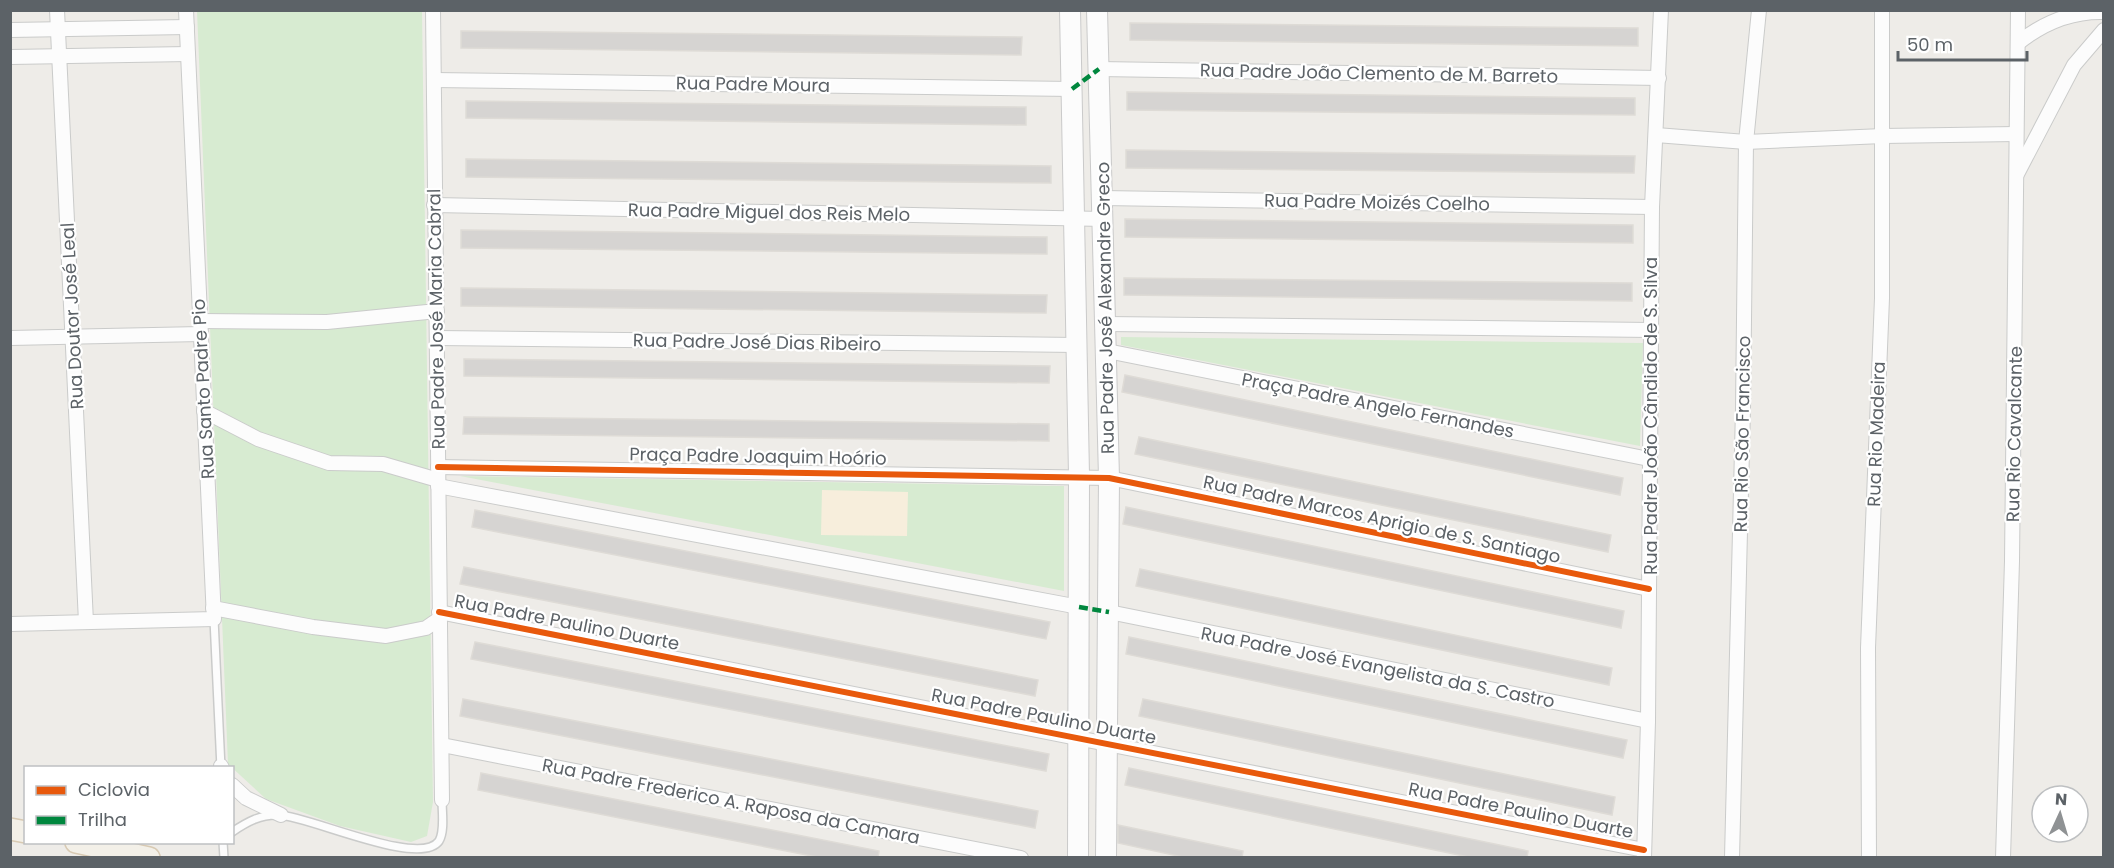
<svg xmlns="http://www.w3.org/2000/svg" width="2114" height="868" viewBox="0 0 2114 868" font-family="Poppins,sans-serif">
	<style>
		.green { fill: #d7ebd1 }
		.sand { fill: #f7eedc }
		.building { fill: #d6d4d2; stroke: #dedbd6; stroke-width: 1.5 }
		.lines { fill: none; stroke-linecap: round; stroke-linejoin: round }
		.lane-casing { stroke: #cacbca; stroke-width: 10 }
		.street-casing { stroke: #cacbca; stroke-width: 16 }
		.secondary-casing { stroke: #cacaca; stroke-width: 22 }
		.primary-casing { stroke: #d8cab3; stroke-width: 24 }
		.lane { stroke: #fcfcfc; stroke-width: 7 }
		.street { stroke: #fcfcfc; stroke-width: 14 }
		.secondary { stroke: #fcfcfc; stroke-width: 20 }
		.primary { stroke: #f3f0e8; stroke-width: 21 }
		.quiet { stroke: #00873e; stroke-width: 4.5; stroke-dasharray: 9 4.5; stroke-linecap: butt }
		.cycleway-casing { stroke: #fff; stroke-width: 10 }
		.cycleway { stroke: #e8590c; stroke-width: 6 }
		.labels { text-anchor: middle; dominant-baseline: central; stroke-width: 4.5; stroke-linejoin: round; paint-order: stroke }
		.street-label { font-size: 18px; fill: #5c6267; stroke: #fff }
	</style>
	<rect width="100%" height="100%" fill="#eeece8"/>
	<g class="green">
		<polygon points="197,11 422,11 433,802 427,836 411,842 340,826 266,799 228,764"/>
		<polygon points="1121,337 1643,343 1640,446 1121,345"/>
		<polygon points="460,476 1064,486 1064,591"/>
	</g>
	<polygon class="sand" points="822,490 908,492 907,536 821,535"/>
	<g class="building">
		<polygon points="1130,23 1638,28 1638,46 1130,40"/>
		<polygon points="461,31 1022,37 1021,55 461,48"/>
		<polygon points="1127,92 1635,98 1635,115 1127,110"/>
		<polygon points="466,101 1026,107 1026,125 466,118"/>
		<polygon points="1126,150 1635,156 1634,173 1126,168"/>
		<polygon points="466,159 1051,166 1051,183 466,177"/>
		<polygon points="1125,219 1633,225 1633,243 1125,237"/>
		<polygon points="461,230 1047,237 1047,254 461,248"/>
		<polygon points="1124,278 1632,283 1632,301 1124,295"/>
		<polygon points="461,288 1047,295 1046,313 461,306"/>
		<polygon points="464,359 1050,366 1049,383 464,376"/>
		<polygon points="1125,375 1623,478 1620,495 1122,392"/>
		<polygon points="464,417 1049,424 1049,441 463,434"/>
		<polygon points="1139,437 1611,535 1608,552 1135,454"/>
		<polygon points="1126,507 1624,611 1621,628 1123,524"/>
		<polygon points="475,510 1050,622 1046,639 472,527"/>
		<polygon points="464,567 1038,680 1035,696 460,584"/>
		<polygon points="1140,569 1612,668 1609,685 1136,586"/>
		<polygon points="1129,637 1627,740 1623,758 1126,654"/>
		<polygon points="475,642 1049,754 1046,771 471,659"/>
		<polygon points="463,699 1038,811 1035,828 460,716"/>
		<polygon points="1143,699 1615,797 1612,815 1139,716"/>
		<polygon points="1129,768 1528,851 1527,858 1473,858 1125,785"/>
		<polygon points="481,773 879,851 878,858 822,858 478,790"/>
		<polygon points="1118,825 1243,851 1242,858 1187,858 1118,843"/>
	</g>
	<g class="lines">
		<defs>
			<g id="lane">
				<polyline points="214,619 221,768"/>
				<path d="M232,832C247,822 261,814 279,815C309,816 420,868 439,841C445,831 442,812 442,800"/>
				<polyline points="223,842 224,858"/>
			</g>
			<g id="street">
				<polyline points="57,10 86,622"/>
				<polyline points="433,10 442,800"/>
				<polyline points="10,30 187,27"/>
				<path d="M2018,43C2043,23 2071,11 2104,12"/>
				<polyline points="10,57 188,54"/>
				<polyline points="1099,69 1659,78"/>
				<polyline points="434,80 1072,89"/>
				<polyline points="1656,135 1746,142 1883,136 2016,134"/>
				<polyline points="2017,174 2074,65 2104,30"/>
				<polyline points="1103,198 1652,207"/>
				<polyline points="434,205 1104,219"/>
				<polyline points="200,321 327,322 437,311"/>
				<polyline points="1106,324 1651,330"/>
				<polyline points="10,338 201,334"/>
				<polyline points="437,338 1076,345"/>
				<polyline points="1107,351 1649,459"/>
				<polyline points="204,411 258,439 329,463 383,464 438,480"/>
				<polyline points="438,467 1109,478 1649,589"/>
				<polyline points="438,486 1079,607"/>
				<polyline points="213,608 313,627 386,636 426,628 439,619"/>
				<polyline points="439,612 1644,850"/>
				<polyline points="1109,612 1648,721"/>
				<polyline points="10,624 214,619 186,10"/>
				<polyline points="442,745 1021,858"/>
				<polyline points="221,766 222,768"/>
				<polyline points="232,785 246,798 281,815"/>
				<polyline points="1644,858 1648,721 1652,207 1661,10"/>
				<polyline points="1732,858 1743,409 1746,142 1759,10"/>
				<polyline points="1869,858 1868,648 1882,298 1882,10"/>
				<polyline points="2003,858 2012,561 2018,10"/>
			</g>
			<g id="secondary">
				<polyline points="1070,10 1079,475 1078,858"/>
				<polyline points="1097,10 1109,478 1106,858"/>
			</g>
			<g id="primary">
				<polyline points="10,829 26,832"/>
				<polyline points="76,842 149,858"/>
			</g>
		</defs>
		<use href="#lane" class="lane-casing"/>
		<use href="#street" class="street-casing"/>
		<use href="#secondary" class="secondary-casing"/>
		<use href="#primary" class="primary-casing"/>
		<use href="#lane" class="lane"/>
		<use href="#street" class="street"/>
		<use href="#secondary" class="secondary"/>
		<use href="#primary" class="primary"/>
		<g class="quiet">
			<polyline points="1072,89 1099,69"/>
			<polyline points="1079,607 1109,612"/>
		</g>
		<defs>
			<g id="cycleway">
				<polyline points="438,467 1109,478 1649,589"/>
				<polyline points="439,612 1644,850"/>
			</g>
		</defs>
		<use href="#cycleway" class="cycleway-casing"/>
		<use href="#cycleway" class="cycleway"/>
	</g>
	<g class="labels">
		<g class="street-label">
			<text transform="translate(1379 73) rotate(1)">Rua Padre João Clemento de M. Barreto</text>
			<text transform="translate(753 84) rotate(1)">Rua Padre Moura</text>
			<text transform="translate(1377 202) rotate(1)">Rua Padre Moizés Coelho</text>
			<text transform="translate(769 212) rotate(1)">Rua Padre Miguel dos Reis Melo</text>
			<text transform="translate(1105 308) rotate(-91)">Rua Padre José Alexandre Greco</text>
			<text transform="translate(72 316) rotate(-93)">Rua Doutor José Leal</text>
			<text transform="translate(436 319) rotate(-91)">Rua Padre José Maria Cabral</text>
			<text transform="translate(757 342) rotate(1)">Rua Padre José Dias Ribeiro</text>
			<text transform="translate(203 389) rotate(-93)">Rua Santo Padre Pio</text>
			<text transform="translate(1378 405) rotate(11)">Praça Padre Angelo Fernandes</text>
			<text transform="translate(1650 416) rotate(-90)">Rua Padre João Cândido de S. Silva</text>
			<text transform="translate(1742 434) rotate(-89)">Rua Rio São Francisco</text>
			<text transform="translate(1876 434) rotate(-88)">Rua Rio Madeira</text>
			<text transform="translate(2014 434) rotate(-89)">Rua Rio Cavalcante</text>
			<text transform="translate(758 456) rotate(1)">Praça Padre Joaquim Hoório</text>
			<text transform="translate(1382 519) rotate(12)">Rua Padre Marcos Aprigio de S. Santiago</text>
			<text transform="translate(567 622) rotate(11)">Rua Padre Paulino Duarte</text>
			<text transform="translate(1378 667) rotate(11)">Rua Padre José Evangelista da S. Castro</text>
			<text transform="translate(1044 716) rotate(11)">Rua Padre Paulino Duarte</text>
			<text transform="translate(731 801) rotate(11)">Rua Padre Frederico A. Raposa da Camara</text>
			<text transform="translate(1521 810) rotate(11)">Rua Padre Paulino Duarte</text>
		</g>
	</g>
	<rect width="2114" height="868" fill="none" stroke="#5c6267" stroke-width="24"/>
	<rect x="24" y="766" width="210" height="78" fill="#ffffff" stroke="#bec0c2" stroke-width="1.5"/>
	<rect x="36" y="786" width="30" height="9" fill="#e8590c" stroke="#bec0c2" stroke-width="1.5"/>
	<text x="78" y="796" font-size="18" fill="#5c6267">Ciclovia</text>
	<rect x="36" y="816" width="30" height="9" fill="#00873e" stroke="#bec0c2" stroke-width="1.5"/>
	<text x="78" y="826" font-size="18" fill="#5c6267">Trilha</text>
	<g transform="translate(2060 814) rotate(4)"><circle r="28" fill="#ffffff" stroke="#bec0c2" stroke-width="1.5"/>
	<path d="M0-4.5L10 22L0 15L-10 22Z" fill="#8f9294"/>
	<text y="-9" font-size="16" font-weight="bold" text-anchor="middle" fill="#5c6267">N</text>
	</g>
	<path d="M1898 51v9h129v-9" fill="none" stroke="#5c6267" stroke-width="3"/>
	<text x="1907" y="51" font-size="18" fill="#5c6267" stroke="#ffffff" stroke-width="4.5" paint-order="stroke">50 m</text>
</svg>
